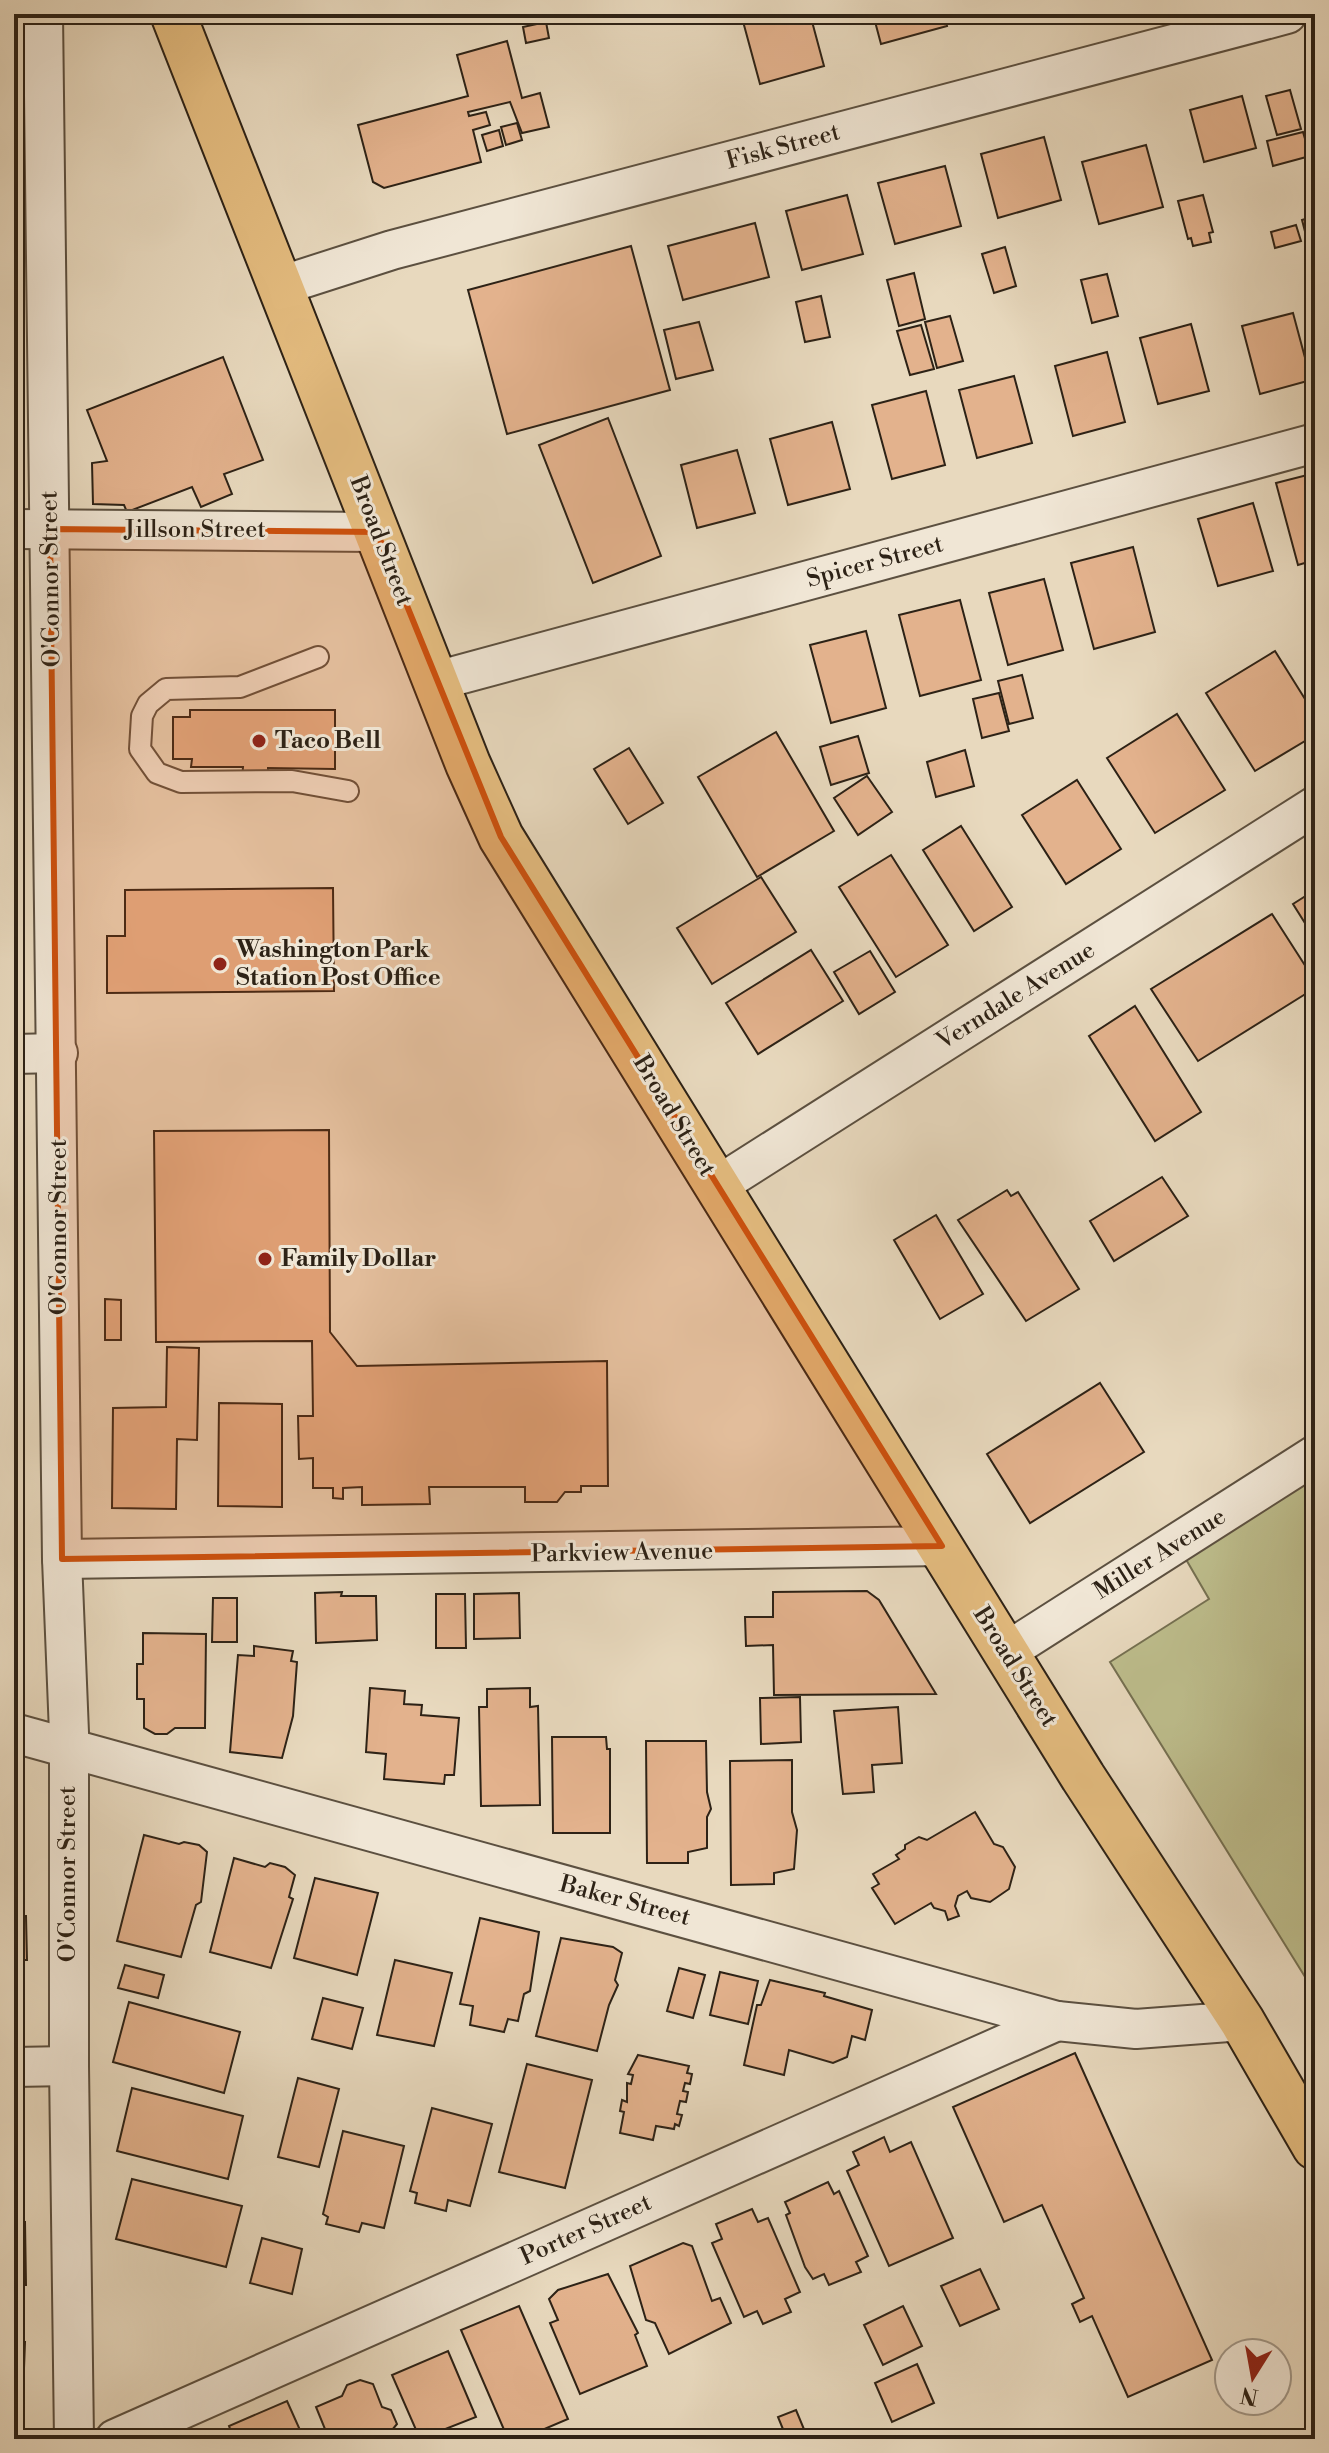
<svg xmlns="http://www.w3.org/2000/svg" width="1329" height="2453" viewBox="0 0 1329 2453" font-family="'Libre Bodoni',serif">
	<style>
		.green { fill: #bdbd8c; stroke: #757051; stroke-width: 2 }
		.building { fill: #e3b28d; stroke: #2d2216; stroke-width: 2 }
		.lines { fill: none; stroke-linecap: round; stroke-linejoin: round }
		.service-casing { stroke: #5c5040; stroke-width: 24 }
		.minor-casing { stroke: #5c5040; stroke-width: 42 }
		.primary-casing { stroke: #2d2216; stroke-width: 48 }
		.service { stroke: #f0e6d5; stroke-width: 20 }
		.minor { stroke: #f0e6d5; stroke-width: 38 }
		.primary { stroke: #e4bc7f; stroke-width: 44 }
		.marked { fill: #cc510e; fill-opacity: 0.2; stroke: #cc510e; stroke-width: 6; stroke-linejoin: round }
		.poi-dot { fill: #8f2418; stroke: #f0e6d5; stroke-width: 3 }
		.labels { text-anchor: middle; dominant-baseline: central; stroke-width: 6; stroke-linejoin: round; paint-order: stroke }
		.street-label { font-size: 24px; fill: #2d2216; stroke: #f0e6d5 }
		.poi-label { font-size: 24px; font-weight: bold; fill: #2d2216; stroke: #f0e6d5; text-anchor: start }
	</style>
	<rect width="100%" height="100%" fill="#e8d9be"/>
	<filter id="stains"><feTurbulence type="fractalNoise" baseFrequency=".0025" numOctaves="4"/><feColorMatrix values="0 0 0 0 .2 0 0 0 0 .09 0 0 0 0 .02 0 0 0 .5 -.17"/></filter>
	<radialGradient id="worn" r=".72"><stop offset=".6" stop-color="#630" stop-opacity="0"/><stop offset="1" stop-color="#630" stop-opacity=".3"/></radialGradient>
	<polygon class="green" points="1315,1437 1315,1993 1110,1662 1209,1599 1173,1537"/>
	<g class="building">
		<polygon points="741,14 810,14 824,66 760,84"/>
		<polygon points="873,14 944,14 947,26 881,44"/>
		<polygon points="546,22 549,38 526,43 523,27"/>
		<polygon points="507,41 522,98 540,93 549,127 522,133 510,102 468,112 469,116 486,112 490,125 473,130 481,162 384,188 373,182 358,125 468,96 457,55"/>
		<polygon points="1290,90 1301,129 1277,135 1266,96"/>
		<polygon points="1242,96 1256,148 1204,162 1190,110"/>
		<polygon points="517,123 522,140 506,145 501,127"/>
		<polygon points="499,130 503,146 487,151 482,135"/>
		<polygon points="1303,132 1310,156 1273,166 1267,141"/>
		<polygon points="1044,137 1061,200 998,218 981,154"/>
		<polygon points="1146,145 1163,207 1099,224 1082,162"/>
		<polygon points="945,166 961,226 895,244 878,183"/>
		<polygon points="847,195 863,254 802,270 786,211"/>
		<polygon points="1203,195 1213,232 1209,233 1211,242 1193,246 1191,238 1188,239 1178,201"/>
		<polygon points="1315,216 1315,245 1309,247 1302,220"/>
		<polygon points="755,223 769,277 683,300 668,246"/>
		<polygon points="1296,225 1301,241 1275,248 1271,232"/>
		<polygon points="631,246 670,390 507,434 468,290"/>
		<polygon points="1005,247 1016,286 994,293 982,254"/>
		<polygon points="914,273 925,319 899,326 887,280"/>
		<polygon points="1107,274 1118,316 1092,323 1081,280"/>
		<polygon points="821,296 830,337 805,342 796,302"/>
		<polygon points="1293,313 1311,380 1260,394 1242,326"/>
		<polygon points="950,316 963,361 937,368 925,322"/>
		<polygon points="699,322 713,370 676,379 664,330"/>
		<polygon points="1191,324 1209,391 1158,404 1140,338"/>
		<polygon points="921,325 934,369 910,375 897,331"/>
		<polygon points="1107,352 1125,422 1073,436 1055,366"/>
		<polygon points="223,357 263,460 224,474 232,494 201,507 192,487 127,512 124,505 93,504 92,463 107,461 87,410"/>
		<polygon points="1014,376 1032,443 977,458 959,390"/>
		<polygon points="926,391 945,465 892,479 872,405"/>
		<polygon points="608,418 661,556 593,583 539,445"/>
		<polygon points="832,422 850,489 788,505 770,439"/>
		<polygon points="737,450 755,513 697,528 681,465"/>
		<polygon points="1315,473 1315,560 1298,565 1276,483"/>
		<polygon points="1253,503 1273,571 1218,586 1198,519"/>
		<polygon points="1133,547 1155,632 1094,649 1071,563"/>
		<polygon points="1044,579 1063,650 1008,665 989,593"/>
		<polygon points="1315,599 1315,623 1309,600"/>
		<polygon points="960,600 981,680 920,696 899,615"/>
		<polygon points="866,631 886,708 831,723 810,645"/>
		<polygon points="1275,651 1315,715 1315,735 1255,771 1206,693"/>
		<polygon points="1022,675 1033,718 1009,724 998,681"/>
		<polygon points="999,693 1009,731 982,738 973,699"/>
		<polygon points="190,710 335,710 335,769 268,768 268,778 242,778 243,767 191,767 192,759 173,759 173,717 190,717"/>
		<polygon points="1177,714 1225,790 1155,833 1107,758"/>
		<polygon points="776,732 834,831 757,877 698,777"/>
		<polygon points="858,736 869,773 831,785 820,747"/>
		<polygon points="629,748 663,803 628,824 594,769"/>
		<polygon points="965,750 974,786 936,797 927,762"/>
		<polygon points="867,776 892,812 858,835 834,798"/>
		<polygon points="1077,780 1121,849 1066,884 1022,815"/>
		<polygon points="961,826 1012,907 974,931 923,850"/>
		<polygon points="891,855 948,945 896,977 839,887"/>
		<polygon points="761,877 796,932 712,984 677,928"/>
		<polygon points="333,888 334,991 107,993 107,936 125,936 125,890"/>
		<polygon points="1315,890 1315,939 1293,904"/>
		<polygon points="1272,914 1315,981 1315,988 1198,1061 1151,989"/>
		<polygon points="811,950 843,1001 758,1054 726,1003"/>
		<polygon points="870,951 895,992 859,1014 834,972"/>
		<polygon points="1135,1006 1201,1112 1155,1141 1089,1036"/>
		<polygon points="329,1130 330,1332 357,1366 607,1361 608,1486 581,1486 581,1492 565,1492 557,1502 525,1502 525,1487 429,1487 430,1504 362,1505 362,1487 343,1488 343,1499 333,1498 333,1488 313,1488 313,1458 299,1459 298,1416 313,1416 312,1341 156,1342 154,1131"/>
		<polygon points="1162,1177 1188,1216 1114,1261 1090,1221"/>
		<polygon points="1007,1190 1011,1196 1018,1192 1079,1289 1026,1321 958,1220"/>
		<polygon points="936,1215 983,1294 940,1319 894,1240"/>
		<polygon points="105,1299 121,1300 121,1340 105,1340"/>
		<polygon points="167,1347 199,1348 197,1440 177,1439 176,1509 112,1508 113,1408 166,1407"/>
		<polygon points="1100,1383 1144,1452 1030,1523 987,1454"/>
		<polygon points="219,1403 282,1404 282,1507 218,1506"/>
		<polygon points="867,1591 879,1600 936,1694 774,1695 773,1645 746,1646 745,1617 773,1617 773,1592"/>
		<polygon points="342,1592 341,1596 376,1596 377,1640 316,1643 315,1593"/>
		<polygon points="519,1593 520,1638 474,1639 474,1594"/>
		<polygon points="436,1594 465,1594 466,1648 436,1648"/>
		<polygon points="213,1598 237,1598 237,1642 212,1642"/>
		<polygon points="143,1633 206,1634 205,1728 175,1728 167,1734 155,1734 144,1728 144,1699 137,1699 137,1664 143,1664"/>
		<polygon points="254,1646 293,1651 291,1661 297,1662 293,1716 282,1758 230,1752 238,1655 254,1656"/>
		<polygon points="370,1688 405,1691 404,1704 422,1705 421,1715 459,1718 454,1775 445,1775 444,1784 384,1779 386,1754 366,1752"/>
		<polygon points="530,1688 530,1707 538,1706 540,1805 481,1806 479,1707 487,1707 487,1689"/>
		<polygon points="800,1697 801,1742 761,1744 760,1698"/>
		<polygon points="898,1707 902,1763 872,1765 874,1792 843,1794 834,1711"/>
		<polygon points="552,1737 606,1737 607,1749 610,1749 610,1833 553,1833"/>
		<polygon points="646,1741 706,1741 707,1792 711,1809 707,1817 707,1848 688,1852 688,1863 647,1863"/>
		<polygon points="792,1760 792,1812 797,1830 794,1869 774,1873 774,1884 731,1885 730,1761"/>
		<polygon points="975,1812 994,1844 1003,1847 1015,1867 1009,1889 990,1902 971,1898 967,1891 958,1896 955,1906 959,1916 948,1920 945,1911 934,1908 931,1903 895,1924 872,1888 879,1884 873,1874 899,1859 896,1855 905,1849 905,1845 919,1837 927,1840"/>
		<polygon points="144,1835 179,1844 184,1842 199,1845 207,1852 201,1902 196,1905 181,1957 117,1941"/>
		<polygon points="234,1858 265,1867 270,1863 285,1867 295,1875 289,1897 293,1899 271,1968 210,1952"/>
		<polygon points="315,1878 378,1893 357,1975 294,1958"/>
		<polygon points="14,1916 26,1916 27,1960 14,1960"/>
		<polygon points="480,1918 539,1932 530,1991 524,1994 518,2021 508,2019 504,2032 470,2025 473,2006 460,2004"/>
		<polygon points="561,1938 613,1947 622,1953 615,1980 618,1985 609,2005 597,2051 536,2036"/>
		<polygon points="395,1960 452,1973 434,2046 377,2035"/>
		<polygon points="125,1965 164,1975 158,1998 118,1988"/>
		<polygon points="679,1968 705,1975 693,2018 667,2011"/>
		<polygon points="720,1972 758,1981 748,2024 710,2015"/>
		<polygon points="770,1980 825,1993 824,1996 872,2010 865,2040 852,2036 847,2057 833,2063 789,2050 784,2075 744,2065 757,2005 761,2005"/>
		<polygon points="323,1998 363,2008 352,2049 312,2039"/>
		<polygon points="129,2002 240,2032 224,2093 113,2062"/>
		<polygon points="1075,2053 1212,2360 1128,2397 1092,2316 1080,2322 1072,2304 1084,2298 1042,2205 1004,2222 953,2107"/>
		<polygon points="638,2055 689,2066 687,2073 692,2074 690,2084 685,2083 683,2091 688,2092 686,2102 680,2101 677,2114 682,2115 679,2126 675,2124 674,2129 656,2126 653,2140 620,2133 624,2112 620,2111 622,2100 627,2102 627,2083 631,2084 633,2075 628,2074"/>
		<polygon points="527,2064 592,2080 565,2188 499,2172"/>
		<polygon points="298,2078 339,2089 319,2167 278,2157"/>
		<polygon points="132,2088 243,2116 228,2179 117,2151"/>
		<polygon points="432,2108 492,2124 470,2206 448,2200 446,2211 415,2203 417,2193 410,2191"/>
		<polygon points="343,2131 404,2146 384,2228 362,2223 359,2232 326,2224 328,2217 323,2214"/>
		<polygon points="884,2137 890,2152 911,2142 953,2238 889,2266 847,2171 859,2165 853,2152"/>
		<polygon points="132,2179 242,2206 226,2267 116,2239"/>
		<polygon points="828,2182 834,2194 839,2191 868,2256 856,2262 861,2272 829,2285 824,2274 813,2279 805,2267 786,2215 790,2213 785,2202"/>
		<polygon points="752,2209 758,2222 768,2218 800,2292 785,2299 791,2312 763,2324 757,2311 744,2317 712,2243 722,2239 716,2224"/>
		<polygon points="14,2222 25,2222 26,2285 14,2285"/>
		<polygon points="262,2238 302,2249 292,2294 250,2283"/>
		<polygon points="683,2243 692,2246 712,2301 720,2298 731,2323 669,2354 655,2323 646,2320 630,2266"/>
		<polygon points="980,2269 999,2309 960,2326 941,2286"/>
		<polygon points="608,2274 638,2333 635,2335 647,2366 580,2394 550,2323 558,2320 549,2299 558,2290"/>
		<polygon points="519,2306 568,2419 521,2439 508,2439 461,2330"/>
		<polygon points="903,2306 922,2346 883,2365 864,2325"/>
		<polygon points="14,2342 25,2342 24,2368 14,2369"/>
		<polygon points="448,2351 476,2417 420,2439 392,2375"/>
		<polygon points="917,2364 934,2403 892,2422 875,2383"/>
		<polygon points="360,2380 373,2384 382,2407 391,2410 397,2424 392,2430 395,2439 329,2439 316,2407 342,2396 347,2385"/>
		<polygon points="287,2401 304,2439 234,2439 229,2426"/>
		<polygon points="796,2410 806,2434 787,2439 778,2417"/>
		<polygon points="1030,2432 1033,2439 1014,2439"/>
	</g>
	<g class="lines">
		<defs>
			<polyline id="service" points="318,657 240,687 166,689 148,704 142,716 140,749 157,773 181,782 292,781 348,791"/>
			<g id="minor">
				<polyline points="43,14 62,1559 69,1733 69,2066 74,2439"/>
				<polyline points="280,286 392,250 1287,14"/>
				<polyline points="14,529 377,532"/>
				<polyline points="436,681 1315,443"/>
				<polyline points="14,1054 58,1053"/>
				<polyline points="717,1186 1315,806"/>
				<polyline points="62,1559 942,1546"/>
				<polyline points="1006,1652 1315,1455"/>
				<polyline points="14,1733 1057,2021 1136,2029 1242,2021"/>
				<polyline points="14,2067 69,2066"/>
				<polyline points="115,2439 1057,2021"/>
			</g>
			<polyline id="primary" points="173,14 468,764 501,837 1083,1777 1242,2021 1315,2147"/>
		</defs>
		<use href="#service" class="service-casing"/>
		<use href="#minor" class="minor-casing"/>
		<use href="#primary" class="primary-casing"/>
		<use href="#service" class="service"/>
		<use href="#minor" class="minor"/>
		<use href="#primary" class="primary"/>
	</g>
	<path class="marked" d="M50,529L377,532L501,837L942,1546L62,1559Z"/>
	<g class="poi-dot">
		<circle cx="259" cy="741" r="8"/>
		<circle cx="220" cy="964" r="8"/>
		<circle cx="265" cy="1259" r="8"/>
	</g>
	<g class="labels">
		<g class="street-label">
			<text transform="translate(783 147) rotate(-15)">Fisk Street</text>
			<text x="195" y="530">Jillson Street</text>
			<text transform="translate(381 541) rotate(69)">Broad Street</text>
			<text transform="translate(875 562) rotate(-15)">Spicer Street</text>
			<text transform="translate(51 579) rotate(-91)">O'Connor Street</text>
			<text transform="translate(1016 996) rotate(-32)">Verndale Avenue</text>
			<text transform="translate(674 1116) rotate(59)">Broad Street</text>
			<text transform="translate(59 1227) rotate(-90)">O'Connor Street</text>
			<text transform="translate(622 1553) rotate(-1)">Parkview Avenue</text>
			<text transform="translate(1160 1554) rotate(-32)">Miller Avenue</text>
			<text transform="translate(1015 1667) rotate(58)">Broad Street</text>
			<text transform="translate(68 1874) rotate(-90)">O'Connor Street</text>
			<text transform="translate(625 1901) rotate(15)">Baker Street</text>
			<text transform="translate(586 2230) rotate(-24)">Porter Street</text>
		</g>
		<g class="poi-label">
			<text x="275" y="741">Taco Bell</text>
			<text x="236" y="950">Washington Park<tspan x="236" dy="28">Station Post Office</tspan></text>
			<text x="281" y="1259">Family Dollar</text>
		</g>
	</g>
	<rect width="1329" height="2453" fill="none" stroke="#e8d9be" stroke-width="48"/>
	<rect x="16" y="16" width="1297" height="2421" fill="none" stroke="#2d2216" stroke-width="4"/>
	<rect x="24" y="24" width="1281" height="2405" fill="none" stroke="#2d2216" stroke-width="2"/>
	<g transform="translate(1253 2377) rotate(191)"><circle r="38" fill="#f0e6d5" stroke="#a29889" stroke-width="2"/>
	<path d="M0-6L14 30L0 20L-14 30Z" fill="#8f2418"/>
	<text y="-12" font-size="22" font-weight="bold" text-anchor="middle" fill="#2d2216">N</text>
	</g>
	<rect width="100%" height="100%" filter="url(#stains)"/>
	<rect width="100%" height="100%" fill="url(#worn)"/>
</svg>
